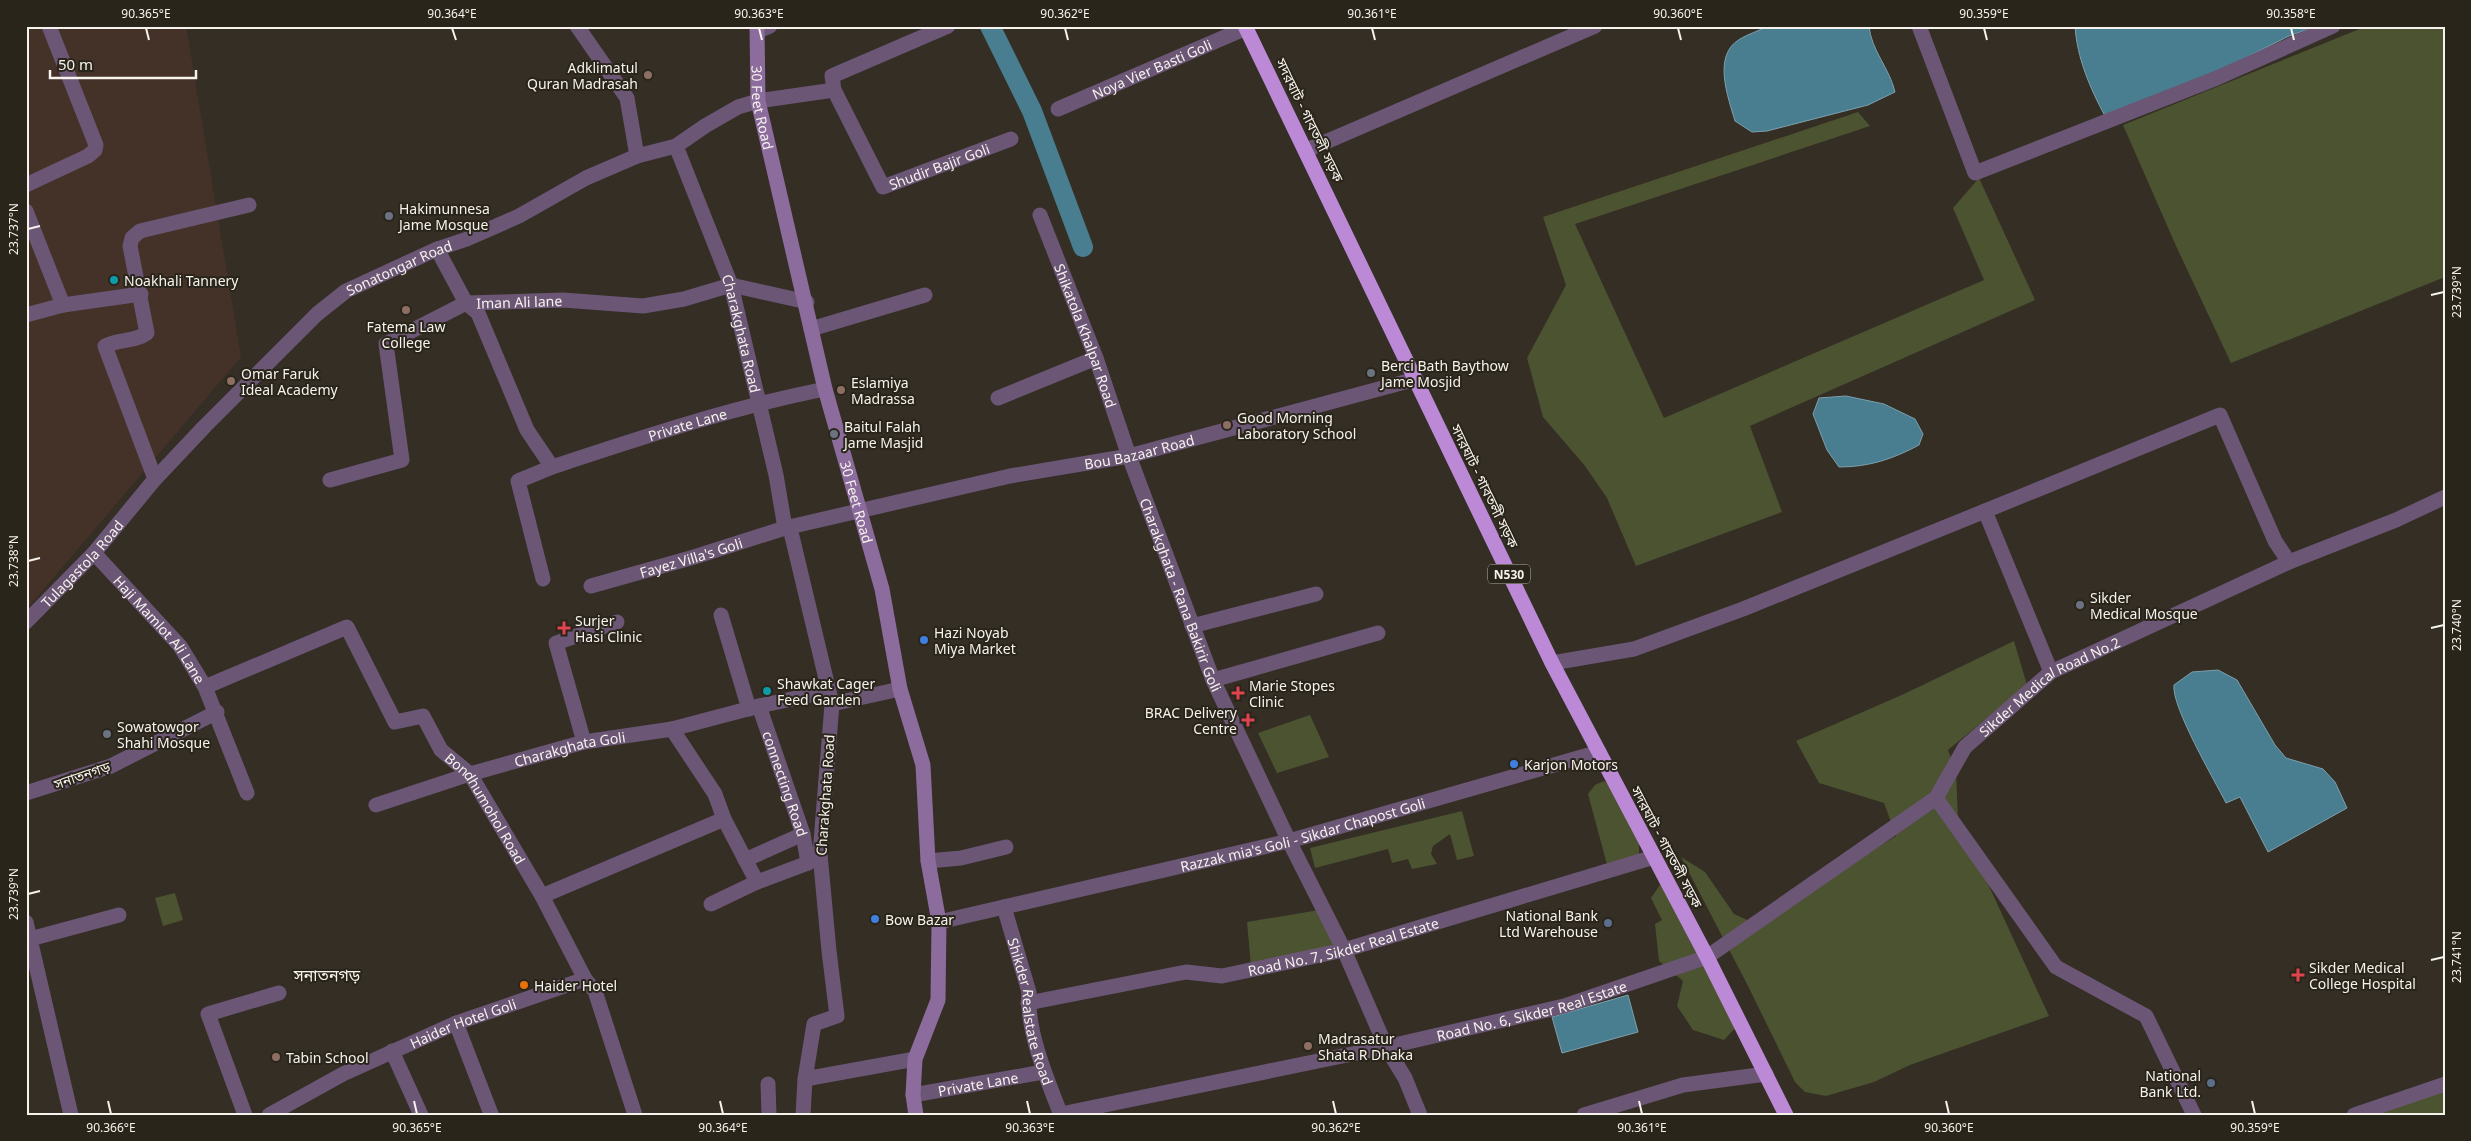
<svg xmlns="http://www.w3.org/2000/svg" width="2471" height="1141" viewBox="0 0 2471 1141" font-family="'Noto Sans','Noto Sans Bengali',sans-serif">
	<style>
		.industrial { fill: #443229 }
		.green { fill: #4b5330 }
		.water { fill: #497d90; stroke: #7da0ac }
		.lines { fill: none; stroke-linecap: round; stroke-linejoin: round }
		.canal { stroke: #497d90; stroke-width: 20 }
		.street { stroke: #6b5675; stroke-width: 15 }
		.secondary { stroke: #8c6b9d; stroke-width: 15 }
		.highway { stroke: #bc89d6; stroke-width: 15 }
		.ticks { fill: none; stroke: #f6f2ec; stroke-width: 2 }
		.education-dot { fill: #8d6e63; stroke: #2a251b; stroke-width: 2 }
		.worship-dot { fill: #6b7280; stroke: #2a251b; stroke-width: 2 }
		.culture-dot { fill: #0f9aa8; stroke: #2a251b; stroke-width: 2 }
		.health-dot { fill: #e0444e; stroke: #2a251b; stroke-width: 2 }
		.shop-dot { fill: #3f7fe0; stroke: #2a251b; stroke-width: 2 }
		.service-dot { fill: #5c6f8a; stroke: #2a251b; stroke-width: 2 }
		.food-dot { fill: #e8710a; stroke: #2a251b; stroke-width: 2 }
		.labels { text-anchor: middle; dominant-baseline: central; stroke-width: 4; stroke-linejoin: round; paint-order: stroke }
		.shield { fill: #2a251b; stroke: #b9b4ad; stroke-width: 1 }
		.shield-label { font-size: 12px; font-weight: bold; fill: #f6f2ec }
		.poi-label { font-size: 14px; fill: #f6f2ec; stroke: #2a251b; text-anchor: start }
		.street-label { font-size: 14px; fill: #f6f2ec; stroke: #2a251b }
		.quarter-label { font-size: 16px; fill: #f6f2ec; stroke: #2a251b }
		.neatline { fill: none; stroke: #f6f2ec; stroke-width: 2 }
		.ticks-label { font-size: 12px; text-anchor: middle; fill: #f6f2ec }
	</style>
	<rect width="100%" height="100%" fill="#342e25"/>
	<polygon class="industrial" points="26,26 186,26 241,357 26,610"/>
	<g class="green">
		<polygon points="2367,26 2445,26 2445,277 2231,363 2176,246 2123,125"/>
		<polygon points="1858,112 1870,126 1575,224 1664,418 1984,280 1953,208 1979,178 2035,300 1750,426 1782,512 1636,566 1607,498 1585,466 1543,417 1527,358 1566,285 1543,217"/>
		<polygon points="2014,641 2027,685 1948,750 1956,771 1958,819 2049,1016 1910,1065 1874,1082 1826,1096 1805,1092 1795,1082 1748,986 1681,857 1705,872 1734,914 1754,923 1896,836 1884,803 1819,783 1796,741 1904,694"/>
		<polygon points="1310,715 1329,757 1277,773 1258,733"/>
		<polygon points="1604,781 1617,792 1639,843 1639,857 1609,872 1588,794 1595,785"/>
		<polygon points="1462,811 1474,856 1457,860 1450,834 1433,846 1431,854 1437,864 1412,869 1408,859 1392,863 1388,849 1315,868 1310,848"/>
		<polygon points="1664,879 1738,1025 1724,1040 1693,1030 1677,1006 1683,981 1659,961 1655,924 1662,920 1651,898"/>
		<polygon points="175,893 183,920 163,926 155,898"/>
		<polygon points="1319,910 1335,948 1251,966 1247,922"/>
		<polygon points="2445,1087 2445,1115 2362,1115"/>
	</g>
	<g class="water">
		<path d="M1768,26H1869C1871,50 1890,69 1895,92L1868,105L1767,131L1752,132L1735,121C1728,97 1712,55 1740,39C1748,34 1759,31 1768,26Z"/>
		<path d="M2075,26H2317L2289,36L2217,72L2105,116C2090,88 2077,58 2075,26Z"/>
		<path d="M1846,396L1884,404L1915,419L1923,434L1919,445C1893,459 1869,467 1839,467L1827,450L1813,414L1819,398Z"/>
		<path d="M2218,670L2237,680L2275,745L2286,758L2323,769L2335,782L2347,808L2268,852L2240,797L2226,803C2215,781 2171,706 2174,685L2192,672Z"/>
		<polygon points="1628,995 1638,1032 1562,1053 1552,1017"/>
	</g>
	<g class="lines">
		<polyline class="canal" points="990,26 1032,111 1083,247"/>
		<g class="street">
			<polyline points="577,26 627,98 637,156"/>
			<path id="s1" d="M948,26L832,76L834,90L883,187L1011,139"/>
			<polyline points="1919,26 1975,173 2217,78 2333,26"/>
			<polyline points="758,31 770,26"/>
			<path id="s2" d="M1058,109L1246,28"/>
			<path id="s3" d="M676,146L731,285L776,475L785,528"/>
			<polyline points="1307,150 1595,26"/>
			<polyline points="26,185 88,156 95,150 96,145 49,26"/>
			<polyline points="26,211 63,305"/>
			<path id="s4" d="M1040,215L1096,358L1129,456L1213,680L1289,841L1344,950L1386,1047L1405,1078L1420,1115"/>
			<polyline points="437,249 466,303 478,313 527,430 552,467 518,481 543,579"/>
			<polyline points="26,315 63,305 141,294"/>
			<polyline points="811,329 925,295"/>
			<polyline points="998,398 1096,358"/>
			<path id="s5" d="M552,467C643,437 730,408 825,389"/>
			<path d="M155,479L105,346C118,339 135,342 147,333L130,246L132,238L140,231L249,205"/>
			<path id="s6" d="M330,480L402,460L386,344L466,303L563,300L643,306L684,299L731,285L807,302"/>
			<polyline points="790,528 832,704 820,854 829,951 837,1016 814,1024 805,1079 803,1115"/>
			<path id="s7" d="M94,553L180,646L205,687L247,793"/>
			<path id="s8" d="M591,586L694,557L785,528L1010,476L1129,456L1416,379"/>
			<polyline points="721,615 749,709"/>
			<path id="s9" d="M26,622L94,553L155,479L205,426L317,314L346,291L437,249L467,239L519,216L586,178L637,156L676,146L705,126L738,107L758,101L834,90"/>
			<polyline points="1192,626 1316,594"/>
			<polyline points="1552,663 1634,649 1743,609 1985,511"/>
			<polyline points="2051,672 1985,511 2220,415 2275,541 2289,562"/>
			<polyline points="1213,680 1378,633"/>
			<path id="s10" d="M205,687L347,627L395,722L423,716L441,750L470,774L542,896L585,979L595,991L635,1115"/>
			<polyline points="832,704 900,689"/>
			<path id="s11" d="M759,706L803,834L808,863"/>
			<polyline points="672,729 715,794 724,819"/>
			<polyline points="584,742 556,643 617,622"/>
			<polyline points="26,793 111,766 217,712"/>
			<polyline points="1936,798 2056,967 2146,1016 2194,1115"/>
			<path id="s12" d="M376,805L470,774L584,742L672,729L759,706L829,691"/>
			<polyline points="745,860 803,834"/>
			<polyline points="928,861 961,858 1006,847"/>
			<polyline points="542,896 724,819 757,882"/>
			<polyline points="711,904 757,882 808,863 815,858"/>
			<path id="s13" d="M1004,907L1029,992C1026,1030 1047,1079 1061,1115"/>
			<polyline points="26,922 71,1115"/>
			<path id="s14" d="M939,922L1289,841L1599,752"/>
			<polyline points="30,939 119,915"/>
			<path id="s15" d="M1028,1003L1186,972L1222,976L1344,950L1654,857"/>
			<polyline points="456,1023 491,1114"/>
			<polyline points="392,1051 421,1115"/>
			<polyline points="805,1079 915,1059"/>
			<polyline points="768,1084 769,1115"/>
			<path id="s16" d="M913,1095L1043,1072"/>
			<path id="s17" d="M1061,1114L1386,1047L1564,1006L1707,957L1936,798L1965,747L2051,672L2289,562L2396,520L2445,497"/>
			<polyline points="245,1115 208,1014 279,993"/>
			<path id="s18" d="M269,1115L343,1074L456,1023L585,979"/>
			<polyline points="1584,1115 1683,1085 1766,1074"/>
			<polyline points="2354,1115 2445,1084"/>
		</g>
		<path class="secondary" id="s19" d="M757,26L758,101L825,389L882,589L900,689L923,765L928,861L939,922L938,1000L915,1059L913,1095L916,1115"/>
		<polyline class="highway" points="1245,26 1552,663 1707,957 1786,1115"/>
	</g>
	<path class="ticks" d="M146,28L149,40M452,28L456,40M759,28L762,40M1065,28L1068,40M1372,28L1375,40M1678,28L1681,40M1984,28L1987,40M2291,28L2294,40M28,229L40,226M2431,295L2444,292M28,561L40,558M2431,628L2444,625M28,894L40,891M2431,960L2444,957M108,1101L111,1114M414,1101L417,1114M720,1101L723,1114M1027,1101L1030,1114M1333,1101L1336,1114M1639,1101L1642,1114M1946,1101L1949,1114M2252,1101L2255,1114"/>
	<g class="education-dot">
		<circle cx="648" cy="75" r="5"/>
		<circle cx="406" cy="310" r="5"/>
		<circle cx="231" cy="381" r="5"/>
		<circle cx="841" cy="390" r="5"/>
		<circle cx="1227" cy="425" r="5"/>
		<circle cx="1308" cy="1046" r="5"/>
		<circle cx="276" cy="1057" r="5"/>
	</g>
	<g class="worship-dot">
		<circle cx="389" cy="216" r="5"/>
		<circle cx="1371" cy="373" r="5"/>
		<circle cx="834" cy="434" r="5"/>
		<circle cx="2080" cy="605" r="5"/>
		<circle cx="107" cy="734" r="5"/>
	</g>
	<g class="culture-dot">
		<circle cx="114" cy="280" r="5"/>
		<circle cx="767" cy="691" r="5"/>
	</g>
	<g class="health-dot">
		<path d="M561.5 620.5h5v5h5v5h-5v5h-5v-5h-5v-5h5z"/>
		<path d="M1235.5 685.5h5v5h5v5h-5v5h-5v-5h-5v-5h5z"/>
		<path d="M1245.5 712.5h5v5h5v5h-5v5h-5v-5h-5v-5h5z"/>
		<path d="M2295.5 967.5h5v5h5v5h-5v5h-5v-5h-5v-5h5z"/>
	</g>
	<g class="shop-dot">
		<circle cx="924" cy="640" r="5"/>
		<circle cx="1514" cy="764" r="5"/>
		<circle cx="875" cy="919" r="5"/>
	</g>
	<g class="service-dot">
		<circle cx="1608" cy="923" r="5"/>
		<circle cx="2211" cy="1083" r="5"/>
	</g>
	<circle class="food-dot" cx="524" cy="985" r="5"/>
	<g class="labels">
		<rect class="shield" x="1488" y="564.5" width="42" height="19" rx="4"/>
		<g class="shield-label">
			<text x="1509" y="574">N530</text>
		</g>
		<g class="poi-label">
			<text x="638" y="67" text-anchor="end">Adklimatul<tspan x="638" dy="16">Quran Madrasah</tspan></text>
			<text x="399" y="208">Hakimunnesa<tspan x="399" dy="16">Jame Mosque</tspan></text>
			<text x="124" y="280">Noakhali Tannery</text>
			<text x="406" y="326" text-anchor="middle">Fatema Law<tspan x="406" dy="16">College</tspan></text>
			<text x="1381" y="365">Berci Bath Baythow<tspan x="1381" dy="16">Jame Mosjid</tspan></text>
			<text x="241" y="373">Omar Faruk<tspan x="241" dy="16">Ideal Academy</tspan></text>
			<text x="851" y="382">Eslamiya<tspan x="851" dy="16">Madrassa</tspan></text>
			<text x="1237" y="417">Good Morning<tspan x="1237" dy="16">Laboratory School</tspan></text>
			<text x="844" y="426">Baitul Falah<tspan x="844" dy="16">Jame Masjid</tspan></text>
			<text x="2090" y="597">Sikder<tspan x="2090" dy="16">Medical Mosque</tspan></text>
			<text x="575" y="620">Surjer<tspan x="575" dy="16">Hasi Clinic</tspan></text>
			<text x="934" y="632">Hazi Noyab<tspan x="934" dy="16">Miya Market</tspan></text>
			<text x="777" y="683">Shawkat Cager<tspan x="777" dy="16">Feed Garden</tspan></text>
			<text x="1249" y="685">Marie Stopes<tspan x="1249" dy="16">Clinic</tspan></text>
			<text x="1237" y="712" text-anchor="end">BRAC Delivery<tspan x="1237" dy="16">Centre</tspan></text>
			<text x="117" y="726">Sowatowgor<tspan x="117" dy="16">Shahi Mosque</tspan></text>
			<text x="1524" y="764">Karjon Motors</text>
			<text x="1598" y="915" text-anchor="end">National Bank<tspan x="1598" dy="16">Ltd Warehouse</tspan></text>
			<text x="885" y="919">Bow Bazar</text>
			<text x="2309" y="967">Sikder Medical<tspan x="2309" dy="16">College Hospital</tspan></text>
			<text x="534" y="985">Haider Hotel</text>
			<text x="1318" y="1038">Madrasatur<tspan x="1318" dy="16">Shata R Dhaka</tspan></text>
			<text x="286" y="1057">Tabin School</text>
			<text x="2201" y="1075" text-anchor="end">National<tspan x="2201" dy="16">Bank Ltd.</tspan></text>
		</g>
		<g class="street-label">
			<text stroke="none"><textPath href="#s2" startOffset="102">Noya Vier Basti Goli</textPath></text>
			<text stroke="none"><textPath href="#s19" startOffset="82">30 Feet Road</textPath></text>
			<text transform="translate(1310 120) rotate(64)">সদরঘাট - গাবতলী সড়ক</text>
			<text stroke="none"><textPath href="#s1" startOffset="309">Shudir Bajir Goli</textPath></text>
			<text stroke="none"><textPath href="#s9" startOffset="519">Sonatongar Road</textPath></text>
			<text stroke="none"><textPath href="#s6" startOffset="335">Iman Ali lane</textPath></text>
			<text stroke="none"><textPath href="#s3" startOffset="199">Charakghata Road</textPath></text>
			<text stroke="none"><textPath href="#s4" startOffset="129">Shikatola Khalpar Road</textPath></text>
			<text stroke="none"><textPath href="#s5" startOffset="142">Private Lane</textPath></text>
			<text stroke="none"><textPath href="#s8" startOffset="565">Bou Bazaar Road</textPath></text>
			<text transform="translate(1485 486) rotate(64)">সদরঘাট - গাবতলী সড়ক</text>
			<text stroke="none"><textPath href="#s19" startOffset="488">30 Feet Road</textPath></text>
			<text stroke="none"><textPath href="#s8" startOffset="104">Fayez Villa's Goli</textPath></text>
			<text stroke="none"><textPath href="#s9" startOffset="81">Tulagastola Road</textPath></text>
			<text stroke="none"><textPath href="#s4" startOffset="405">Charakghata - Rana Bakirir Goli</textPath></text>
			<text stroke="none"><textPath href="#s7" startOffset="101">Haji Mamlot Ali Lane</textPath></text>
			<text stroke="none"><textPath href="#s17" startOffset="1108">Sikder Medical Road No.2</textPath></text>
			<text stroke="none"><textPath href="#s12" startOffset="202">Charakghata Goli</textPath></text>
			<text transform="translate(82 775) rotate(-19)">সনাতনগড়</text>
			<text stroke="none"><textPath href="#s11" startOffset="82">connecting Road</textPath></text>
			<text transform="translate(825 795) rotate(-86)">Charakghata Road</text>
			<text stroke="none"><textPath href="#s10" startOffset="402">Bondhumohol Road</textPath></text>
			<text stroke="none"><textPath href="#s14" startOffset="374">Razzak mia's Goli - Sikdar Chapost Goli</textPath></text>
			<text transform="translate(1667 847) rotate(62)">সদরঘাট - গাবতলী সড়ক</text>
			<text stroke="none"><textPath href="#s15" startOffset="322">Road No. 7, Sikder Real Estate</textPath></text>
			<text stroke="none"><textPath href="#s17" startOffset="482">Road No. 6, Sikder Real Estate</textPath></text>
			<text stroke="none"><textPath href="#s13" startOffset="108">Shikder Realstate Road</textPath></text>
			<text stroke="none"><textPath href="#s18" startOffset="215">Haider Hotel Goli</textPath></text>
			<text stroke="none"><textPath href="#s16" startOffset="66">Private Lane</textPath></text>
		</g>
		<g class="quarter-label">
			<text x="327" y="975">সনাতনগড়</text>
		</g>
	</g>
	<rect width="2471" height="1141" fill="none" stroke="#2a251b" stroke-width="55"/>
	<path d="M50 70v8h146v-8" fill="none" stroke="#f6f2ec" stroke-width="2.5"/>
	<text x="58" y="70" font-size="15" fill="#f6f2ec" stroke="#2a251b" stroke-width="4" paint-order="stroke">50 m</text>
	<rect x="28" y="28" width="2416" height="1086" class="neatline"/>
	<g class="ticks-label">
		<text x="146" y="18">90.365°E</text>
		<text x="452" y="18">90.364°E</text>
		<text x="759" y="18">90.363°E</text>
		<text x="1065" y="18">90.362°E</text>
		<text x="1372" y="18">90.361°E</text>
		<text x="1678" y="18">90.360°E</text>
		<text x="1984" y="18">90.359°E</text>
		<text x="2291" y="18">90.358°E</text>
		<text transform="translate(14 229) rotate(-90)" y="4">23.737°N</text>
		<text transform="translate(2457 292) rotate(-90)" y="4">23.739°N</text>
		<text transform="translate(14 561) rotate(-90)" y="4">23.738°N</text>
		<text transform="translate(2457 625) rotate(-90)" y="4">23.740°N</text>
		<text transform="translate(14 894) rotate(-90)" y="4">23.739°N</text>
		<text transform="translate(2457 957) rotate(-90)" y="4">23.741°N</text>
		<text x="111" y="1132">90.366°E</text>
		<text x="417" y="1132">90.365°E</text>
		<text x="723" y="1132">90.364°E</text>
		<text x="1030" y="1132">90.363°E</text>
		<text x="1336" y="1132">90.362°E</text>
		<text x="1642" y="1132">90.361°E</text>
		<text x="1949" y="1132">90.360°E</text>
		<text x="2255" y="1132">90.359°E</text>
	</g>
</svg>
